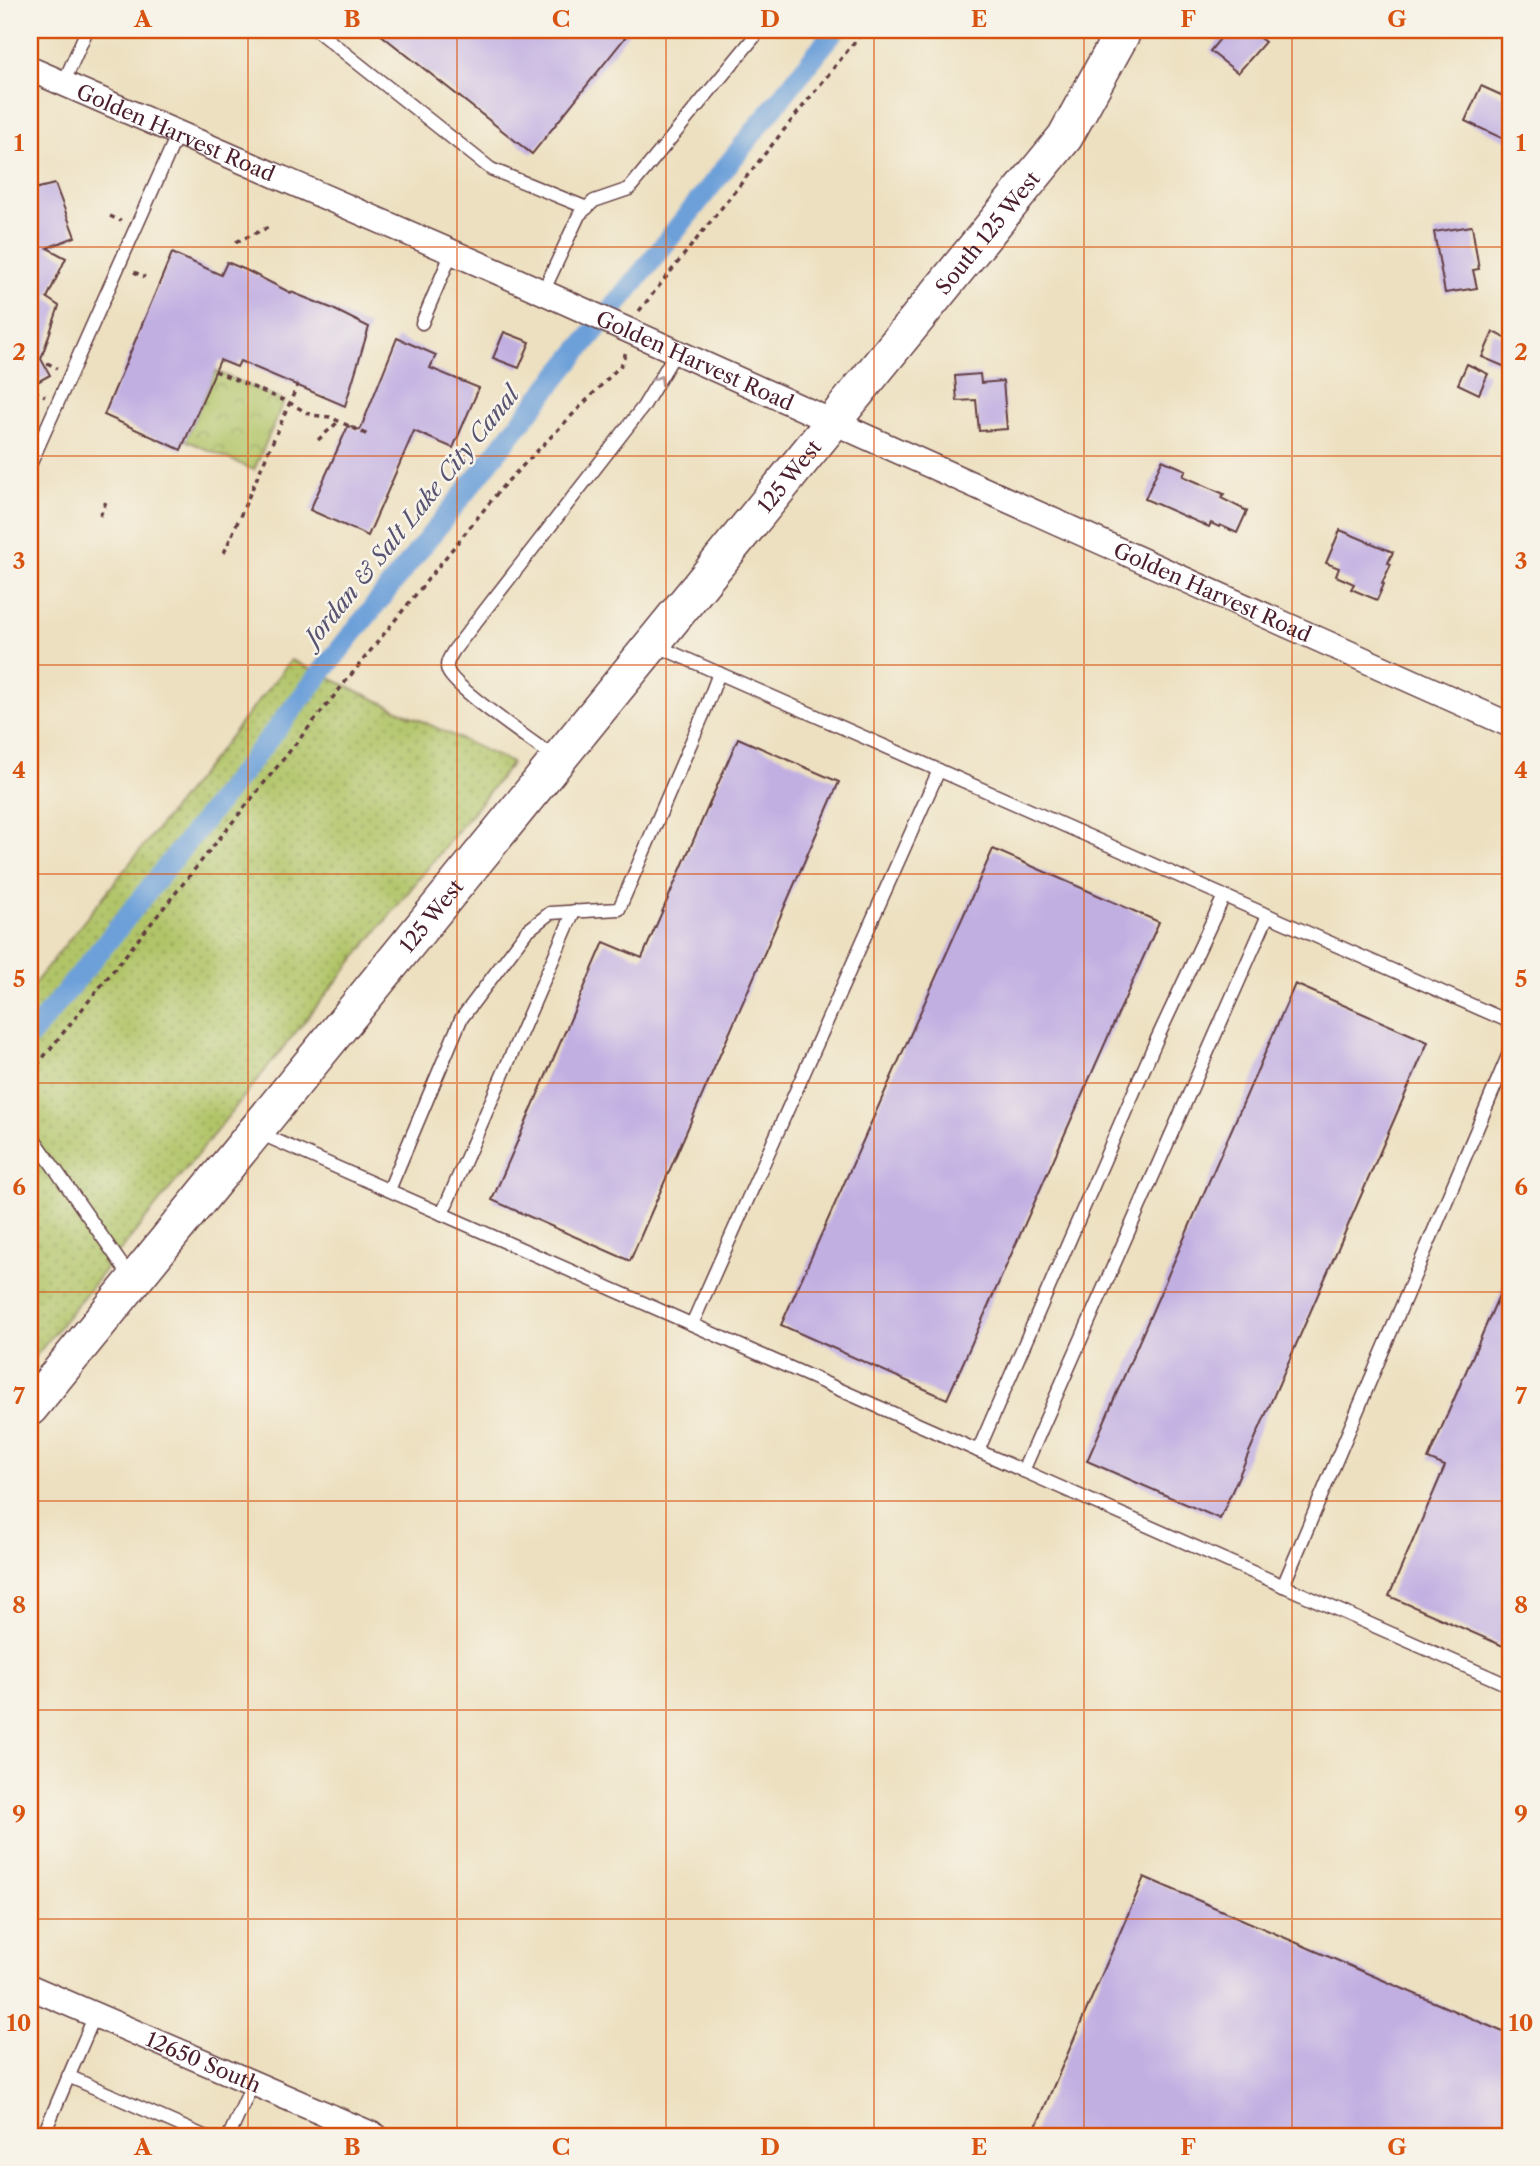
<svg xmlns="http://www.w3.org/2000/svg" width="1540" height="2166" viewBox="0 0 1540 2166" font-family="'Libre Caslon Text',serif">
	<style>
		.grass { fill: url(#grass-dots); stroke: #7e724a; stroke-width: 2 }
		.park { fill: url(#park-crowns); stroke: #7e724a; stroke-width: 2 }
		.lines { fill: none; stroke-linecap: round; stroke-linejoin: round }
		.canal { stroke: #6da0d9; stroke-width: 21 }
		.building { fill: #c1afe2 }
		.lane-casing { stroke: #623c41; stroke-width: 15 }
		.street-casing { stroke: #623c41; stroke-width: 27 }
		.secondary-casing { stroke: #623c41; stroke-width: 38 }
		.path { stroke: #623c41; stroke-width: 3.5; stroke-dasharray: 5 5; stroke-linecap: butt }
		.lane { stroke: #fff; stroke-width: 12 }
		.street { stroke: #fff; stroke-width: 24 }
		.secondary { stroke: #fff; stroke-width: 35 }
		.oneway { stroke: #ae9aa0 }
		.grid { fill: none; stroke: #d8530f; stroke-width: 2; stroke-opacity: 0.55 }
		.labels { text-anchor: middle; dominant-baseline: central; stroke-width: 5; stroke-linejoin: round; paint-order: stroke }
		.street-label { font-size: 21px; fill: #4a1f2b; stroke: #f7f3e8 }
		.water-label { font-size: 23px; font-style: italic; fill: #585371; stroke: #f7f3e8 }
		.neatline { fill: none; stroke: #d8530f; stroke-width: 2.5 }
		.grid-label { font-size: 23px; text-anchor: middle; font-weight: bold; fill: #d8530f }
	</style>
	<defs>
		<pattern id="grass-dots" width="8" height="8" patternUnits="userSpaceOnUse" patternTransform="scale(1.75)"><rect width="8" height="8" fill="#b1c468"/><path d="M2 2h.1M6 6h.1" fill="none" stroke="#929f56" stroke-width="1.8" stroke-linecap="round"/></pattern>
		<pattern id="park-crowns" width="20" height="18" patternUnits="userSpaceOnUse" patternTransform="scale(1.75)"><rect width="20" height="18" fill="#b1c468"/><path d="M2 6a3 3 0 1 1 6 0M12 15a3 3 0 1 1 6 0" fill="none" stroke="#929f56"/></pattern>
	</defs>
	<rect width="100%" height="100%" fill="#f7f3e8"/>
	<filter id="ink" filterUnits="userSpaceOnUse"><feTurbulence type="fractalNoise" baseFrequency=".0143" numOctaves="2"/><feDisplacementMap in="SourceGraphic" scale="14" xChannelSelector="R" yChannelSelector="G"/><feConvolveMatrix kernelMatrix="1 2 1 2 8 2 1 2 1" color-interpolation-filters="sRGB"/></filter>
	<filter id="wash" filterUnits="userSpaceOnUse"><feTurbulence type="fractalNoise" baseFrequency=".00686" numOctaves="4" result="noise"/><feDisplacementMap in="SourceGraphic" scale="28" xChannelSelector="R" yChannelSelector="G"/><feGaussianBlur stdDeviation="1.57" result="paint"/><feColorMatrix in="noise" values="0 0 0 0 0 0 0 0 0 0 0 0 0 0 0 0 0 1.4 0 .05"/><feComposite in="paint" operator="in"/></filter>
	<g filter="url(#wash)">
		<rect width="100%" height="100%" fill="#ede0c0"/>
		<polygon class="grass" points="291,660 512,763 30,1363 30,989"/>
		<polygon class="park" points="215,371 284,401 254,470 185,440"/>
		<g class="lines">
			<polyline class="canal" points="30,1036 110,938 540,398 628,290 835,30"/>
		</g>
		<g id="blocks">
			<g class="building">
				<polygon points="375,30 631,30 532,154"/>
				<polygon points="1227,30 1249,30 1265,42 1238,73 1210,51"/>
				<polygon points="1481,86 1510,99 1510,142 1465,121"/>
				<polygon points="55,184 75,237 47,248 66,258 47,298 59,306 41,359 50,375 30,386 30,190"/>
				<polygon points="1472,226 1479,269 1473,270 1477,288 1445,293 1434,232"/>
				<polygon points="172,253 221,275 227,262 246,270 291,293 291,292 331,308 369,327 345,406 240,361 237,367 220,360 181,450 104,415"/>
				<polygon points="504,332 530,342 519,368 493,358"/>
				<polygon points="1493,332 1510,340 1510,369 1482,357"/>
				<polygon points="397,338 436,355 430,368 479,388 453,448 414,431 368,536 310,510 348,426 360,430"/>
				<polygon points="1467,364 1488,374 1479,394 1458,384"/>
				<polygon points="980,374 981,383 1003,381 1007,429 979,431 976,400 957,401 955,376"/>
				<polygon points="1162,460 1186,470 1183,476 1224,494 1221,498 1247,511 1237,533 1220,525 1219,527 1211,523 1209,527 1145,499"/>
				<polygon points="1340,530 1393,552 1388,563 1391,564 1382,583 1384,584 1377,600 1351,589 1354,584 1336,576 1339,568 1326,563"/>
				<polygon points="738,738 839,782 630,1261 492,1200 604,942 642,958"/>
				<polygon points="993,849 1159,922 947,1399 781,1325"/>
				<polygon points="1295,984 1428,1042 1220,1519 1087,1461"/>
				<polygon points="1510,1270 1510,1649 1389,1596 1445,1466 1428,1459"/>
				<polygon points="1144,1877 1510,2035 1510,2136 1032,2136"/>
			</g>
		</g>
	</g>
	<g filter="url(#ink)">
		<use href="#blocks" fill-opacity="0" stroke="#623c41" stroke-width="2"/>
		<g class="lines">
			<defs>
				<g id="lane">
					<polyline points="316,30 491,169 587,208"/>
					<polyline points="63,84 87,30"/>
					<polyline points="543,292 579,215 594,201 629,189 760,30"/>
					<polyline points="422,323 452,252"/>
					<polyline points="30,465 178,133"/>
					<polyline points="655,645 1510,1022"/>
					<path d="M555,758C536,744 454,688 448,671C445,663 450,657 454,650L643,407L676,352"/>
					<polyline points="30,1133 131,1278"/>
					<polyline points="259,1133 1510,1686"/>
					<polyline points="389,1190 461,1019 527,931 550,913 619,909 703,715 719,673"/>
					<polyline points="442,1214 574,911"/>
					<polyline points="692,1324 939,770"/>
					<polyline points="978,1451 1156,1041 1224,896"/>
					<polyline points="1023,1471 1268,915"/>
					<polyline points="1283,1586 1510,1051"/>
					<polyline points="68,2076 204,2136"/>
					<polyline points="43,2136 95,2015"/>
					<polyline points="229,2136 253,2083"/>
				</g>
				<g id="street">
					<path id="s1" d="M30,69L498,272L1510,725"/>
					<path id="s2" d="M30,1987L376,2136"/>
				</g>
				<g id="secondary">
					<path id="s3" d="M30,1408L1065,137L1124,30"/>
				</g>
			</defs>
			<use href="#lane" class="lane-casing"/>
			<use href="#street" class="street-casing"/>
			<use href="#secondary" class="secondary-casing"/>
			<g class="path">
				<polyline points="110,216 121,221"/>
				<polyline points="236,242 269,227"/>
				<polyline points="134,272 145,277"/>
				<polyline points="639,311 864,30"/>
				<polyline points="47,363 57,368"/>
				<polyline points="215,371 290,403 311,415 330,417 368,435"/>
				<polyline points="34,391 45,396"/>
				<polyline points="318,440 339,421"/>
				<polyline points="100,516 107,499"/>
				<polyline points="224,553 298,384"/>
				<polyline points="30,1084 38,1064 503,486 621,365 626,352"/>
			</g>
			<use href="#lane" class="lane"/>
			<use href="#street" class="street"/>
			<use href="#secondary" class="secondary"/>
		</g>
		<defs><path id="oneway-chevron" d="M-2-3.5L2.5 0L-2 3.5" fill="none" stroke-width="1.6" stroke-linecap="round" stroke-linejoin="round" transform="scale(1.75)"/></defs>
		<use class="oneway" href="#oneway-chevron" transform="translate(659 380) rotate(-60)"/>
	</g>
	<path class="grid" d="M248,30V2136M457,30V2136M666,30V2136M874,30V2136M1084,30V2136M1292,30V2136M30,247H1510M30,456H1510M30,665H1510M30,874H1510M30,1083H1510M30,1292H1510M30,1501H1510M30,1710H1510M30,1919H1510"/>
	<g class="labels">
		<g class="street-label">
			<text stroke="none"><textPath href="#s1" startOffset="159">Golden Harvest Road</textPath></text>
			<text stroke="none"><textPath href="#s3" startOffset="1516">South 125 West</textPath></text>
			<text stroke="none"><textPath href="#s1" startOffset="726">Golden Harvest Road</textPath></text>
			<text stroke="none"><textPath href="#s3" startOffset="1202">125 West</textPath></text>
			<text stroke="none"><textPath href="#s1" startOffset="1293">Golden Harvest Road</textPath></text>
			<text stroke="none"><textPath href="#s3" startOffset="635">125 West</textPath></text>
			<text stroke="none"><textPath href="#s2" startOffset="189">12650 South</textPath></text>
		</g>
		<g class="water-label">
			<text transform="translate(412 516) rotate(-51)">Jordan &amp; Salt Lake City Canal</text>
		</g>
	</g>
	<rect width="1540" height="2166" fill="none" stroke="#f7f3e8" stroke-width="77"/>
	<rect x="38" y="38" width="1464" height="2090" class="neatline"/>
	<g class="grid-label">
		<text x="143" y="27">A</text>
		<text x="352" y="27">B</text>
		<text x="561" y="27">C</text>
		<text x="770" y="27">D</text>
		<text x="979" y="27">E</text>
		<text x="1188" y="27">F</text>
		<text x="1397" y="27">G</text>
		<text x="19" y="151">1</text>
		<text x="1521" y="151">1</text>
		<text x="19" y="360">2</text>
		<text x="1521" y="360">2</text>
		<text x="19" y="569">3</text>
		<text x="1521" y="569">3</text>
		<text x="19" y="778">4</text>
		<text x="1521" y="778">4</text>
		<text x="19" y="987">5</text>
		<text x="1521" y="987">5</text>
		<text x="19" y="1195">6</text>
		<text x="1521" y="1195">6</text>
		<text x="19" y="1404">7</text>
		<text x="1521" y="1404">7</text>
		<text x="19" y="1613">8</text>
		<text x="1521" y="1613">8</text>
		<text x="19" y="1822">9</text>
		<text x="1521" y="1822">9</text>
		<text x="19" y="2031">10</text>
		<text x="1521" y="2031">10</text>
		<text x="143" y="2155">A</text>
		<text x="352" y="2155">B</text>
		<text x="561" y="2155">C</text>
		<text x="770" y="2155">D</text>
		<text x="979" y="2155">E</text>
		<text x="1188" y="2155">F</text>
		<text x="1397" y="2155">G</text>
	</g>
</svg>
